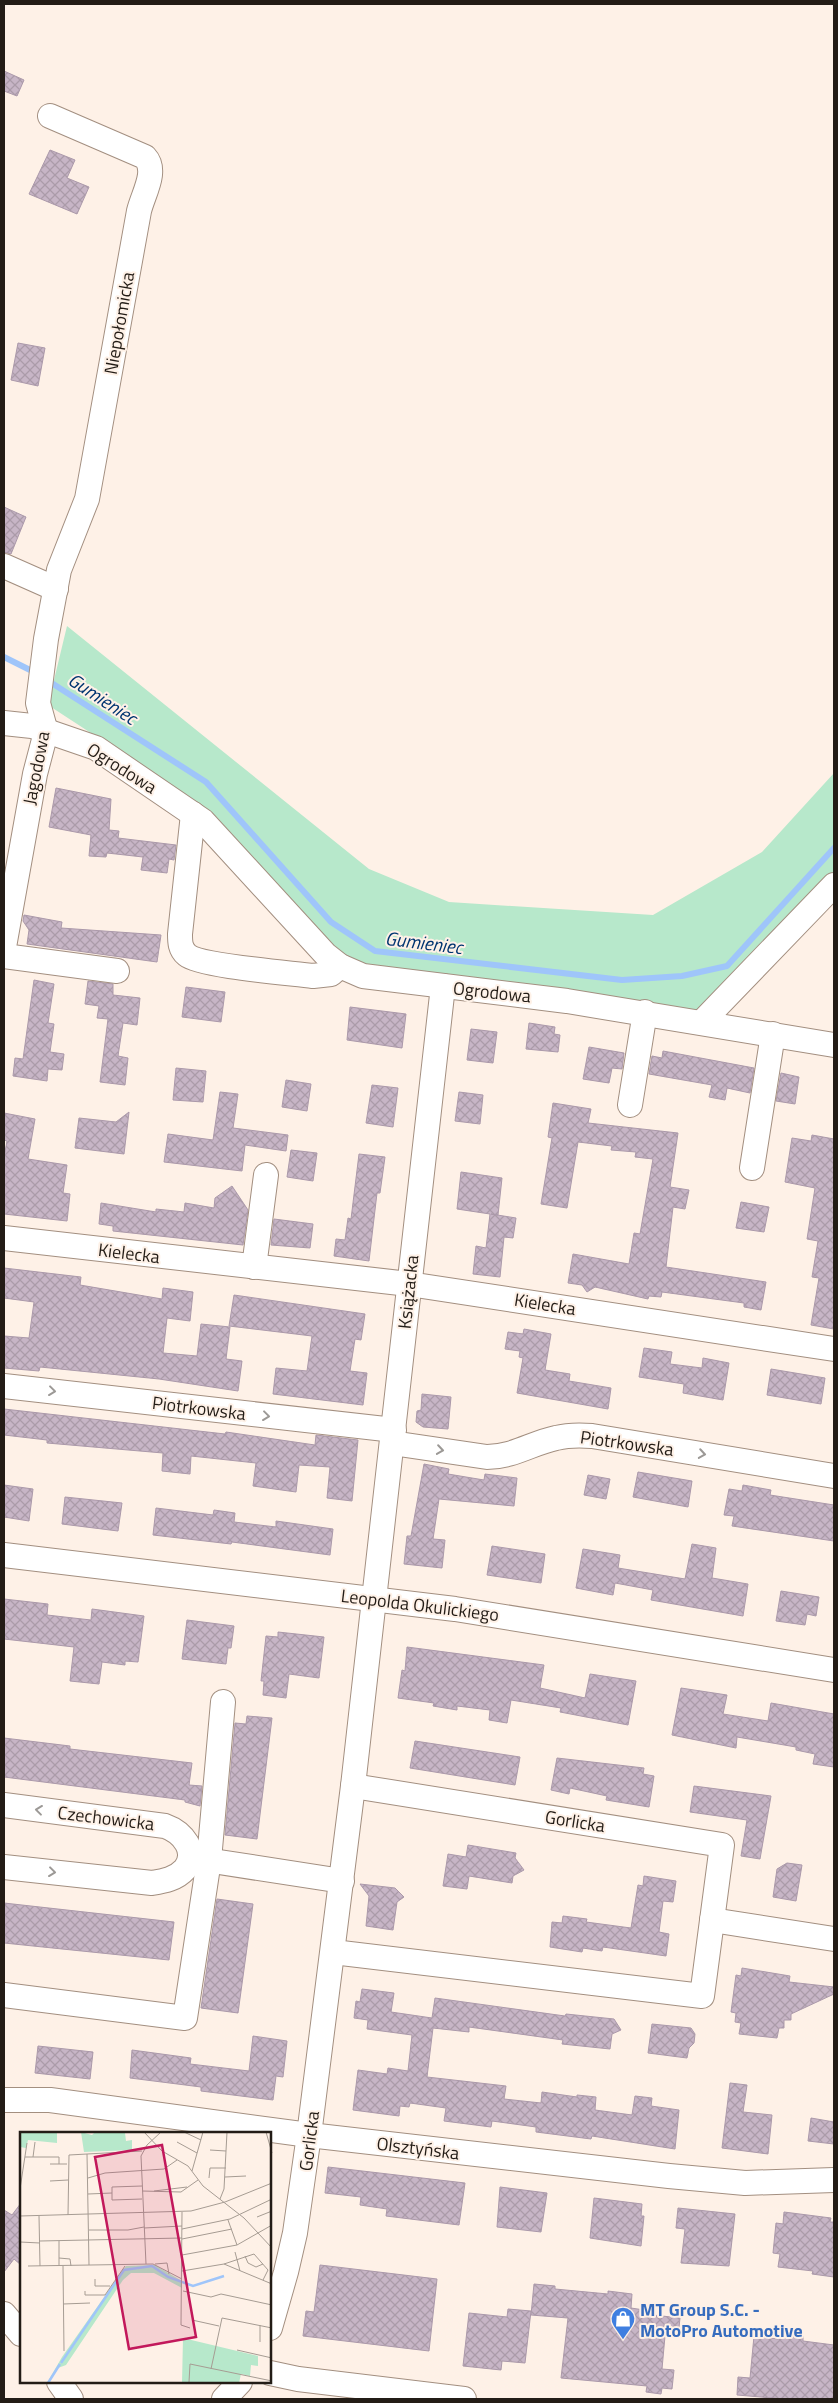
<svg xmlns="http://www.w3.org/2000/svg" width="838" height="2403" viewBox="0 0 838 2403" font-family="'Titillium Web',sans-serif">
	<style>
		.grass { fill: #b7e8cb }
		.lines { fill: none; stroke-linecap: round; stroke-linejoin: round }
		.stream { stroke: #9fc5fa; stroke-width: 6 }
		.building { fill: url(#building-cross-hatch); stroke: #ab99aa }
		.minor-casing { stroke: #a38f80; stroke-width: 26 }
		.minor { stroke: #fff; stroke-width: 24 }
		.oneway { stroke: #9c9996 }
		.labels { text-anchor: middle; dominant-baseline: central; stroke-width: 4; stroke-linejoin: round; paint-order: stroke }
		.street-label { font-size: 18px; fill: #231c16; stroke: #fef1e7 }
		.shop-label { font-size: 18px; font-weight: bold; fill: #366cbe; stroke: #fef1e7; text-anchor: start }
		.water-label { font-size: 19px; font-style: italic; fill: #013470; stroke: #fef1e7 }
		.inset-river { fill: none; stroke: #9fc5fa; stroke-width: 2.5 }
		.inset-road { fill: none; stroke: #a69c93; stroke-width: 1 }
		.view { fill: #c2185b; fill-opacity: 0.15; stroke: #c2185b; stroke-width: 2.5 }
		.inset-edge { fill: none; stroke: #231c16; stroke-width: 2.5 }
	</style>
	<defs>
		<pattern id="building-cross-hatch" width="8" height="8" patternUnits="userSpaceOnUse" patternTransform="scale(1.25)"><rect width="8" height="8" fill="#c7b5c6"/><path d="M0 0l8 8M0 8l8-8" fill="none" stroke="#ab9ba9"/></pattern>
	</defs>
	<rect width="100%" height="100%" fill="#fef1e7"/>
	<polygon class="grass" points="67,626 369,869 449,902 653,915 762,852 834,773 834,873 719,994 693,1013 363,965 339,955 201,805 48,705"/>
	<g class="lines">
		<g class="stream">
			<polyline points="4,657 36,673"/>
			<polyline points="47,680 206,782 331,922 375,951 622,980 682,976 727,966 834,848"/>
		</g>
	</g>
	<g class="building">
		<polygon points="4,71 24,80 17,96 4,91"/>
		<polygon points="50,150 75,160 67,178 89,187 77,214 29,194"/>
		<polygon points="18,343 45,348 38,386 11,380"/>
		<polygon points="4,507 26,517 11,554 4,552"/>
		<polygon points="56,788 111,799 109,830 119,831 118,838 176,845 174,860 169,859 167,873 141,870 143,857 107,853 106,857 89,856 91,835 49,827"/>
		<polygon points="24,915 62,922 61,928 161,935 157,962 27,944 29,930 23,921"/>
		<polygon points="34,980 54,984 48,1023 54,1024 50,1052 64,1054 62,1070 48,1069 47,1081 13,1076 15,1058 23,1059"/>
		<polygon points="88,981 113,984 113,995 140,998 137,1025 123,1023 118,1056 128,1058 125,1085 100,1082 108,1019 97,1018 99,1006 85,1004"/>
		<polygon points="186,987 225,992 221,1022 182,1017"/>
		<polygon points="350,1007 406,1014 402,1048 347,1040"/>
		<polygon points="529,1023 555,1027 554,1034 560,1035 558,1052 526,1049"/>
		<polygon points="471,1029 497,1032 493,1063 467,1060"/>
		<polygon points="589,1047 624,1053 622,1069 612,1068 609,1083 583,1079"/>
		<polygon points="663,1051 754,1068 750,1093 727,1088 725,1100 709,1097 712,1085 649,1074 652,1056 662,1058"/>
		<polygon points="176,1068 206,1071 203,1102 173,1100"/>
		<polygon points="781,1073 799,1077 795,1104 776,1101"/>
		<polygon points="286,1080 311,1084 307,1111 282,1107"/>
		<polygon points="372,1085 398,1088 393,1127 366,1123"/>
		<polygon points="220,1092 238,1094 233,1128 288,1135 286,1151 245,1145 242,1171 164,1162 168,1134 213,1140"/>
		<polygon points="459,1092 483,1095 480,1124 455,1121"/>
		<polygon points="553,1103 591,1109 588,1123 678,1133 670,1187 689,1190 685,1209 673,1207 666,1267 766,1282 761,1310 744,1307 744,1303 662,1292 661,1297 649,1296 648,1299 595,1287 587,1292 582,1285 568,1283 573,1254 629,1264 634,1233 640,1234 653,1159 635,1157 636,1152 611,1150 612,1146 578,1142 567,1208 541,1204 552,1138 548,1137"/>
		<polygon points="129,1112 124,1154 75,1148 79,1118 116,1122"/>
		<polygon points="4,1113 35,1119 28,1159 67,1165 63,1193 70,1194 67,1221 4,1214 4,1157 7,1141 4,1140"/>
		<polygon points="812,1135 834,1139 834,1329 811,1325 819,1278 812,1277 818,1241 807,1239 815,1188 785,1182 792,1138 811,1141"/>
		<polygon points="291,1150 317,1153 313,1181 287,1177"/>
		<polygon points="359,1154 385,1157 380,1193 377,1193 369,1261 334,1256 336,1239 345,1240 348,1218 351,1219"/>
		<polygon points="461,1172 502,1178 498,1215 491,1214 516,1218 513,1238 504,1237 500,1277 473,1274 476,1246 486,1248 490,1214 457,1209"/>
		<polygon points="232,1186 248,1210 243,1245 113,1231 113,1226 99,1224 101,1203 156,1212 156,1209 184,1212 185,1203 214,1208 215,1198"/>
		<polygon points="741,1202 769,1207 764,1232 736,1228"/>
		<polygon points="274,1219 313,1224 310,1248 271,1245"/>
		<polygon points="4,1268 81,1277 80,1285 162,1299 163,1288 193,1292 190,1321 167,1318 163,1353 197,1356 201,1324 230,1327 226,1359 242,1361 238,1391 159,1379 40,1367 39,1371 4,1368 4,1336 29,1338 34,1302 4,1298"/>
		<polygon points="234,1295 365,1314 361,1340 355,1339 350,1371 367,1373 363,1405 273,1394 276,1368 307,1371 312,1336 229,1326"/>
		<polygon points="524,1329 551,1334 545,1370 570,1374 569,1381 611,1388 608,1409 517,1393 523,1358 519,1357 520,1351 505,1349 508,1332 523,1334"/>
		<polygon points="644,1348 672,1352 670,1364 702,1368 703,1358 729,1363 723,1400 683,1393 684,1384 639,1377"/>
		<polygon points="771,1369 825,1378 821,1404 767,1395"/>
		<polygon points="422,1394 451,1397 448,1429 423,1427 416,1422 417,1411 421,1410"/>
		<polygon points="4,1409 225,1434 226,1432 315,1445 316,1435 358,1440 352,1501 327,1498 330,1467 299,1465 296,1492 253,1486 256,1463 191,1456 190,1474 162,1471 163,1453 47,1443 47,1440 4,1435"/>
		<polygon points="424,1464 449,1469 448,1474 484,1480 485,1474 517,1478 514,1506 439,1499 433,1539 445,1540 442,1568 404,1564 407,1536 411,1536"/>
		<polygon points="638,1472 692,1481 688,1507 633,1497"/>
		<polygon points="588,1475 610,1479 606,1499 584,1495"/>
		<polygon points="4,1485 33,1489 29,1521 4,1517"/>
		<polygon points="743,1485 771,1490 770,1495 834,1505 834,1541 732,1526 734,1516 724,1515 729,1489 742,1491"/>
		<polygon points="65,1497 122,1503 118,1531 62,1524"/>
		<polygon points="156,1508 213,1515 214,1510 235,1513 234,1522 276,1527 276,1521 333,1529 330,1555 232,1542 231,1544 153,1535"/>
		<polygon points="692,1544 716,1548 712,1578 748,1584 743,1616 651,1600 653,1590 615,1583 613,1595 576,1588 583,1549 620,1555 618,1568 685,1579"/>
		<polygon points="492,1546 545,1554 541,1583 487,1575"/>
		<polygon points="781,1591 819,1597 816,1616 807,1614 805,1625 776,1621"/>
		<polygon points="4,1599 48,1604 47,1615 91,1620 92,1609 144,1616 138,1662 125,1661 125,1665 102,1662 99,1684 70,1681 74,1647 4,1639"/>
		<polygon points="187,1620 234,1626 231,1648 228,1648 226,1664 182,1659"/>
		<polygon points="278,1632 324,1637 319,1678 289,1674 286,1698 263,1695 264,1681 261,1681 266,1636 278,1637"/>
		<polygon points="407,1647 544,1665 540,1688 585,1698 590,1674 636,1681 628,1725 560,1712 561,1708 511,1700 507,1723 489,1720 490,1710 457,1706 457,1710 433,1706 434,1703 398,1698 402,1670 405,1671"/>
		<polygon points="681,1688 727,1695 723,1714 768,1721 771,1703 834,1714 834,1767 813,1764 815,1754 796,1750 796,1747 737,1737 736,1748 672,1735"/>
		<polygon points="247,1716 272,1718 257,1839 225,1835 235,1723 246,1724"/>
		<polygon points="4,1738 70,1746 70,1749 192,1763 189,1785 202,1786 200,1806 185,1802 185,1800 4,1777"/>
		<polygon points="415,1741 520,1757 515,1785 410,1768"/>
		<polygon points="557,1758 644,1768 643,1774 654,1776 649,1807 606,1800 607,1796 570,1788 569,1794 551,1790"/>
		<polygon points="694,1786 771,1796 760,1859 741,1856 747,1820 690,1812"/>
		<polygon points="468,1845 516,1853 515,1858 524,1870 513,1876 512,1883 469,1876 467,1889 443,1886 448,1854 466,1857"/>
		<polygon points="787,1863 802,1865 796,1901 773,1897 777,1869"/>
		<polygon points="644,1876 676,1881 673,1902 663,1901 659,1932 669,1934 666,1956 603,1947 602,1951 583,1948 582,1952 550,1947 552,1922 562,1923 563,1916 587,1919 586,1922 631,1928 638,1885 643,1886"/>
		<polygon points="360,1884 395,1888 404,1897 397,1902 393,1930 366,1926 369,1896"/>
		<polygon points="217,1899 253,1904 238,2013 201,2008"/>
		<polygon points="4,1903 174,1922 169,1960 4,1943"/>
		<polygon points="742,1968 790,1976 789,1982 834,1987 834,1994 791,2014 791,2020 784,2020 784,2028 779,2028 777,2038 739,2034 741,2023 735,2022 736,2013 731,2012 736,1975 741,1976"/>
		<polygon points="362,1989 394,1993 391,2012 432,2018 435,1998 565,2016 566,2014 614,2019 621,2030 612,2034 610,2049 562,2044 563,2040 469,2027 469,2032 433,2028 427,2077 506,2086 504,2099 541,2103 542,2092 577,2097 577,2095 596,2097 595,2110 632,2115 635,2096 652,2098 651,2106 679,2110 675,2149 592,2136 591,2139 536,2132 536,2127 492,2121 491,2127 444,2121 446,2108 410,2103 409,2107 400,2106 399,2116 353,2110 358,2070 387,2074 388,2068 408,2071 412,2035 367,2029 368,2020 354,2018 356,2001 360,2002"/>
		<polygon points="652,2024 691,2028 695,2034 694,2043 689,2048 687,2058 648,2053"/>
		<polygon points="253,2036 287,2041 283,2077 276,2076 273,2100 201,2091 201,2087 130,2078 132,2050 191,2058 190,2064 249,2071"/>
		<polygon points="38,2046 93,2052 90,2079 35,2073"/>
		<polygon points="730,2083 747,2085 743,2112 772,2115 768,2154 722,2148"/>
		<polygon points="811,2118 834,2122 834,2144 808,2141"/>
		<polygon points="328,2167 465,2183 459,2225 386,2216 387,2209 360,2205 361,2197 325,2193"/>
		<polygon points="500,2187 547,2193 541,2232 497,2227"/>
		<polygon points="594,2198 642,2204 641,2216 644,2216 641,2246 590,2238"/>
		<polygon points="21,2203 21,2265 14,2259 4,2272 4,2210 12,2215"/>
		<polygon points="678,2208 735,2214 729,2266 681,2263 685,2229 676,2228"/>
		<polygon points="784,2212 831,2218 830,2222 834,2222 834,2277 812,2274 813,2271 778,2267 780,2254 773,2253 776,2223 783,2224"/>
		<polygon points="320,2265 437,2279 429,2351 303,2336 306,2311 314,2312"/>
		<polygon points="534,2284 555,2286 555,2289 608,2294 608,2291 632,2294 631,2308 644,2310 644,2314 680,2318 678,2337 665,2336 662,2369 674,2370 672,2389 662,2388 661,2394 646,2392 647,2386 561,2378 568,2318 531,2315"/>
		<polygon points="508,2309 531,2311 525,2363 502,2361 501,2370 463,2366 469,2313 507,2317"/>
		<polygon points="778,2333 803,2336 803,2341 834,2345 834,2399 784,2399 737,2395 738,2377 750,2378 754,2336 778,2339"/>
	</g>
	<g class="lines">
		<defs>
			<g id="minor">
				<polyline points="4,566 56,589"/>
				<polyline points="4,723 32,726 96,748 203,821 326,955 340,966 363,976 567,1001 834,1045"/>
				<path d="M193,814L180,934C180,942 180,949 187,955C200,966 291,973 313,976L331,974L340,966"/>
				<path d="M4,947L35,774L46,732L38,703L46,639L59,570L87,499L139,211C143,194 158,171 145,157L50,116"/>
				<polyline points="4,956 117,971"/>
				<polyline points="702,1022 834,885"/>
				<polyline points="630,1105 645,1012"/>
				<polyline points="752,1168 773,1034"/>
				<polyline points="4,1238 409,1284 834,1349"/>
				<polyline points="254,1267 266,1175"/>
				<polyline points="4,1386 394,1430"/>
				<path d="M392,1443L487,1457C513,1457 532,1443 556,1438C568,1435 580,1435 592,1436L834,1476"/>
				<polyline points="4,1555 455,1609 834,1670"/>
				<path d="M4,1805L165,1826C182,1832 199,1851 185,1869C176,1879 164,1881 152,1883L4,1867"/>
				<polyline points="193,1858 342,1881"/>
				<polyline points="712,1920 834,1939"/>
				<polyline points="333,1952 702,1996 722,1845 353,1786"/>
				<polyline points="4,1995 185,2018 209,1860 223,1702"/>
				<polyline points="4,2100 50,2100 309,2135 669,2176 745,2183 834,2180"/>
				<polyline points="4,2314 21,2334"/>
				<polyline points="270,2328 286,2272 295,2233 309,2135 353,1786 443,986"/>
				<polyline points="270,2373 298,2379 464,2399"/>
				<polyline points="59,2382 71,2399"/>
				<polyline points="224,2399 240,2382"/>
			</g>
		</defs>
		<use href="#minor" class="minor-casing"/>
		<use href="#minor" class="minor"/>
	</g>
	<defs><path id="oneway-chevron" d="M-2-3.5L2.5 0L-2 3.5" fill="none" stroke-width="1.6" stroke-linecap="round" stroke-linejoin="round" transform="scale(1.25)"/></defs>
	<g class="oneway">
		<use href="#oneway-chevron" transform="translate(52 1391) rotate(7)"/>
		<use href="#oneway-chevron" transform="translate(266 1416) rotate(7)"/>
		<use href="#oneway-chevron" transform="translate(440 1450) rotate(8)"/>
		<use href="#oneway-chevron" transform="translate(702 1454) rotate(9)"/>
		<use href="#oneway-chevron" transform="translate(39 1810) rotate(-173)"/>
		<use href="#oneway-chevron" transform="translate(52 1872) rotate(7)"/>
	</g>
	<defs>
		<symbol id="shop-pin" viewBox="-11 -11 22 30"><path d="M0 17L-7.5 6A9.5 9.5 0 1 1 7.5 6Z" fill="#3f7fe0" stroke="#fef1e7"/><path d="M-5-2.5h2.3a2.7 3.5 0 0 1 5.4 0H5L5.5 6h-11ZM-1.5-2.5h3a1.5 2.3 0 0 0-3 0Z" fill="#fff"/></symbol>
	</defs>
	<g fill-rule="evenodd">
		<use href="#shop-pin" x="609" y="2305" width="28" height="38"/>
	</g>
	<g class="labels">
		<g class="street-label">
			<text transform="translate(119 323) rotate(-80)">Niepołomicka</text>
			<text transform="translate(36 768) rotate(-79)">Jagodowa</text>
			<text transform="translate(122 768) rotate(32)">Ogrodowa</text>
			<text transform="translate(492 992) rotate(6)">Ogrodowa</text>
			<text transform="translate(129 1253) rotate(7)">Kielecka</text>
			<text transform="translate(408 1292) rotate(-84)">Książacka</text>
			<text transform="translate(545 1304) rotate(9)">Kielecka</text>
			<text transform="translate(199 1408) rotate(7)">Piotrkowska</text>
			<text transform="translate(627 1443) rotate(8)">Piotrkowska</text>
			<text transform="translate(420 1605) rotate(7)">Leopolda Okulickiego</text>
			<text transform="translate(106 1818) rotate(7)">Czechowicka</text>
			<text transform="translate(575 1821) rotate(9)">Gorlicka</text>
			<text transform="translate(309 2141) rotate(-83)">Gorlicka</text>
			<text transform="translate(418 2148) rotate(7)">Olsztyńska</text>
		</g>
		<g class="shop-label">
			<text x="640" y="2309">MT Group S.C. -<tspan x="640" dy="21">MotoPro Automotive</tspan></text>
		</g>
		<g class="water-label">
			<text transform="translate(103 698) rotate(33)">Gumieniec</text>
			<text transform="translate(424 942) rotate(7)">Gumieniec</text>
		</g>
	</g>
	<g transform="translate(20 2132)">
		<rect width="251" height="251" fill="#fef1e7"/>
		<path d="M0,0H37V11L8,8L6,16L0,15ZM61,0L72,3L75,0L105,1L106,9L112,8V18L64,20ZM135,133L162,149V156L134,141H111L103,148L46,233L38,236L27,251L42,225L106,134ZM163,206L238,224V234L231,233L230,244L221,242L219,251H162Z" fill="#b7e8cb"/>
		<path class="inset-river" d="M41,231L104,138L132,134L148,145L173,154L204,144M28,251L40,232"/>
		<path class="inset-road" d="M124,0L142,19L168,34L183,54L224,86L252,116M164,0L181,8M246,0L252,21M157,10L177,21M190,18L206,19M67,22L69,133M5,25H39V32M13,25L15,10M30,32H47M172,39L183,0M205,45L226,44M68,46L85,41L144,37L157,28M189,46L190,36H206M30,49L48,48M122,54L92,55V68L122,67M0,57L7,11M122,59L161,60L178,48M134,59L167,55M68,62L92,61M200,67L204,57L207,0M162,80L161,193L170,196M48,83L49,23L122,19M0,84L171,79L205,70L252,51M19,84L20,134M237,85L252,79M208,88L217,113M124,96L162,94M162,97L210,87L252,67M69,98H108L124,95M162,107L212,97M20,109L162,106M0,110L20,111M215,120L220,139M162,123L217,113L252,93M225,124L228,131L236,135L243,132M39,126L50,127L51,134M126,132L121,24L127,13L141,0M135,132L147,131L149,142M204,132L234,122L248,138L243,148M8,134L133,132L162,147M39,134V109M43,134L44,219M162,139L204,132L252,152M75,147V154H90M65,159V163H85L105,134M163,159L191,165L201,162L252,173M43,172L70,171M172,188L199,194M240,193V210M217,218L252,226M191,237L202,186L252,196M169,250L170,232L252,249"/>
		<path class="view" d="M142,13L176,205L109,217L75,25Z"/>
		<rect width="251" height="251" class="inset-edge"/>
	</g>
	<rect width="838" height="2403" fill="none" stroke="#231c16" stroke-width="10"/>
</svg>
